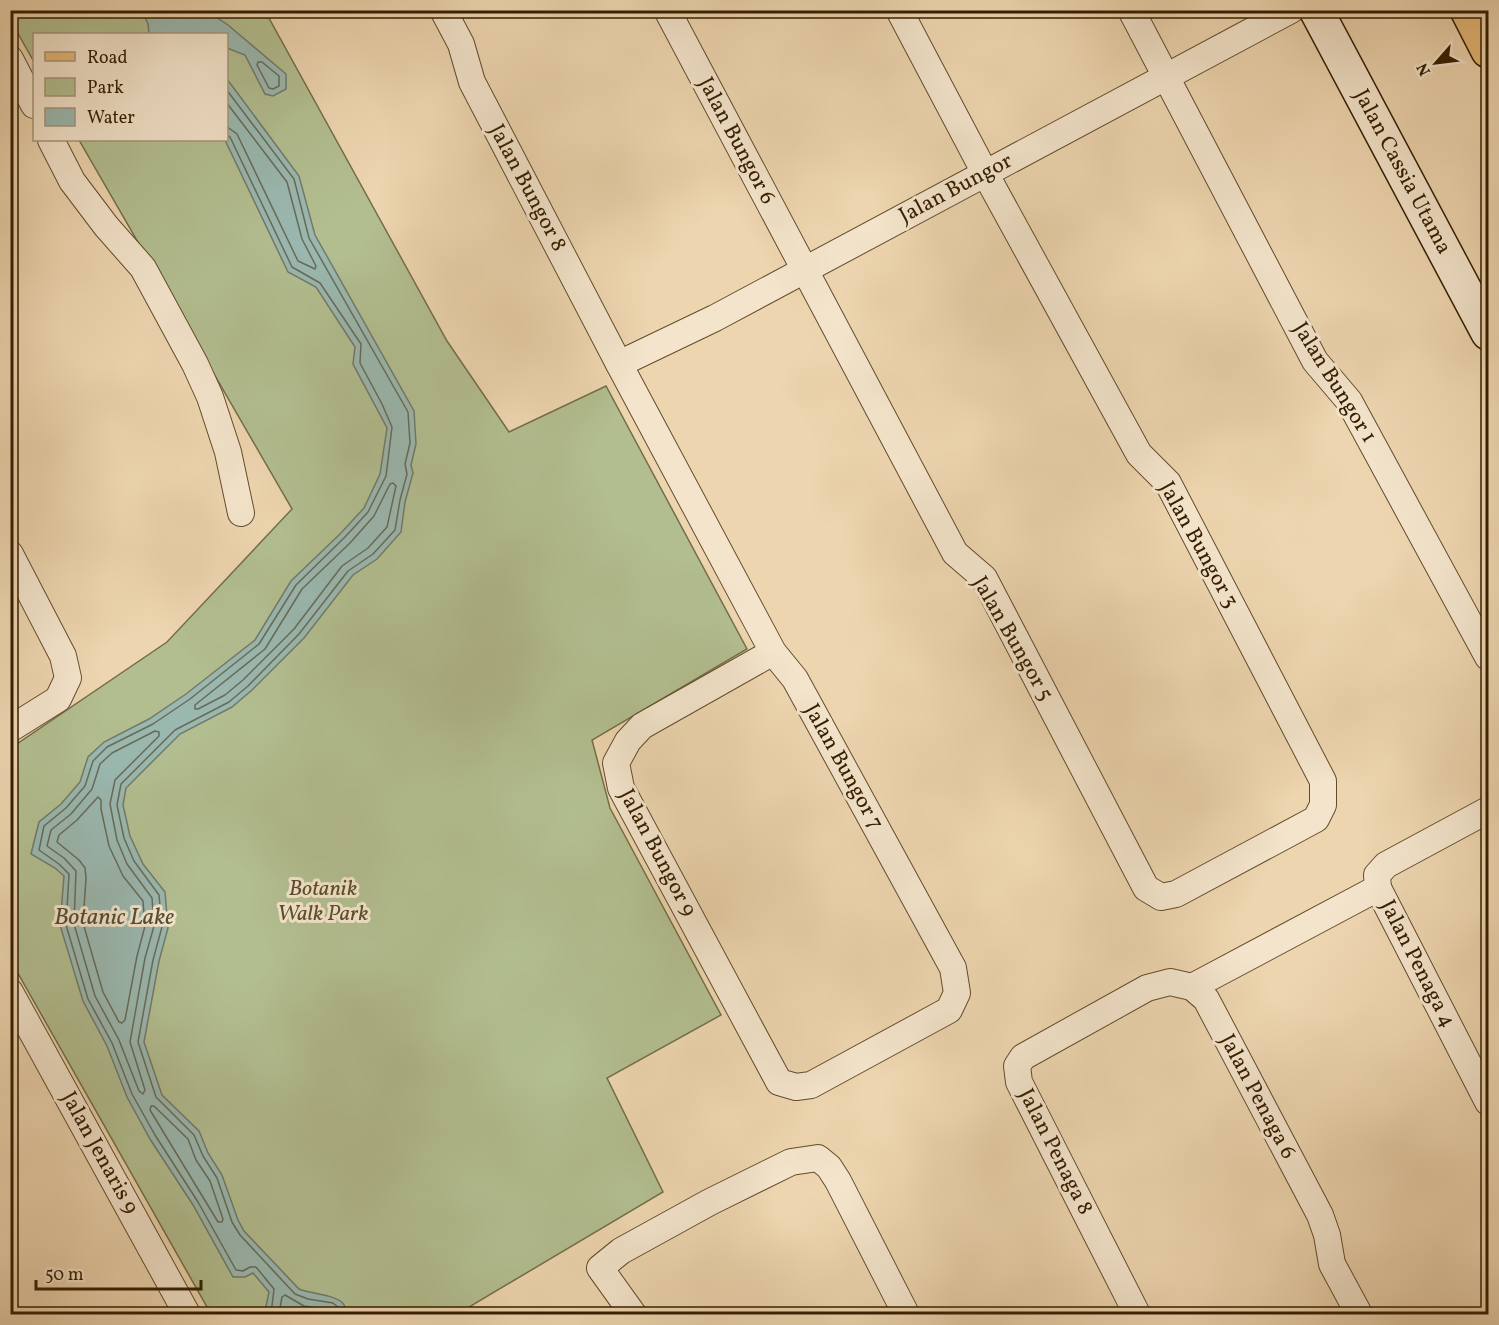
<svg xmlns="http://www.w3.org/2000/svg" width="1499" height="1325" viewBox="0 0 1499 1325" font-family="Vollkorn,serif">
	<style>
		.green { fill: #b2be90; stroke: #746e48; stroke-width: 1.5 }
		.water { fill: #9ab8b0; stroke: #727a6a; stroke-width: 1.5 }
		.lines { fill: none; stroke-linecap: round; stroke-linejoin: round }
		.shore { stroke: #686b58; stroke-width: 1.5 }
		.street-casing { stroke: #634c2c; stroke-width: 28 }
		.secondary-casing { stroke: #351e00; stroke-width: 36 }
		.primary-casing { stroke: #351e00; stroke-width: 36 }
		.street { stroke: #f3e4cb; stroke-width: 26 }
		.secondary { stroke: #f3e4cb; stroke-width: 33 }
		.primary { stroke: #e6ba78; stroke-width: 33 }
		.labels { text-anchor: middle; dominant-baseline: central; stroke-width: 6; stroke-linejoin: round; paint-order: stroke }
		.street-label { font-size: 22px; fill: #351e00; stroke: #f3e4cb }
		.park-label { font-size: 22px; font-style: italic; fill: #5a4e2b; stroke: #f3e4cb }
		.water-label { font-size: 24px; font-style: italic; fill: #534c35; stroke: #f3e4cb }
	</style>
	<rect width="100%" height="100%" fill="#edd5af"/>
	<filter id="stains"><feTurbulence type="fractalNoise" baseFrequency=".00333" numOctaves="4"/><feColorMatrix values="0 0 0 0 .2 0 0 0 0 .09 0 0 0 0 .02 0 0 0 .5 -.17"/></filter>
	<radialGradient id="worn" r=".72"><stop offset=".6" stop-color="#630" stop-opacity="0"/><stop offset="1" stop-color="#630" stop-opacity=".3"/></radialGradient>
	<polygon class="green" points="10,11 265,11 447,341 509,432 606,386 747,649 592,740 610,808 721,1015 607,1078 663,1192 469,1307 472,1314 211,1314 11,961 11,748 167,642 292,509 79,140 226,140 226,34 34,34 34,62 11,21"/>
	<g class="water">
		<polygon points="142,11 207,11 228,25 286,74 286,89 273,96 265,94 245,55 227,48 226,34 149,34 148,24"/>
		<path d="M227,79L299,176L315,235L414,411L416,444L411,465L413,473L405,502L401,532L377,559L353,575L304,638L252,690L232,707L180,734L126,788L123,805L130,836L143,864L165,892L168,928L159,961L144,1042L162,1095L199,1131L208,1153L222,1175L238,1220L244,1231L299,1289C311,1294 339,1295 344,1305C346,1308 346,1311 346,1314H266L265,1311L269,1292L253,1273L245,1277H233L193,1205L150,1139L127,1097L107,1046L83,1001L60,925L64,876L55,868L31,854L39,822L61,804L80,782L88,757L104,742L149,719L186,694L255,640L291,581L341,533L364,508L380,474L387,428L353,364L355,347L316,287L288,272L225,140H226Z"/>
	</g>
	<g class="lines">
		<g class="shore">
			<polygon points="258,62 262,62 279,76 279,86 273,89 269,88 257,65"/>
			<polyline points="226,89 294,179 309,238 408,412 410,443 405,464 407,474 400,500 395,530 373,554 348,571 299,634 248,686 229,702 175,730 121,784 117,805 124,838 134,861 159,895 162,927 153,960 138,1042 156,1097 194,1135 203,1156 217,1178 232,1222 240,1235 295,1294 308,1299 333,1303 339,1308 340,1314"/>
			<polyline points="226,102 287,182 302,239 316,266 315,269 298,261 237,134 226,126"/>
			<polyline points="226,134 230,137 292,267 320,283 361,344 360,363 382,404 392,427 386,476 368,512 345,537 296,585 259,644 190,699 153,724 107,747 93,761 85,786 66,808 44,826 39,850 59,864 69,874 66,925 88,999 112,1043 132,1094 155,1135 198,1202 236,1270 243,1271 250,1267 256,1267 274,1289 271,1314"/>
			<polygon points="393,483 396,486 387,527 368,548 342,566 294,629 243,680 225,695 198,709 195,709 195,705 265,649 302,589 350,543 374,516 390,484"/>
			<polygon points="155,731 159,732 159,736 115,780 110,804 117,840 127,864 152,898 154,926 145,958 130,1042 145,1090 143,1094 139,1091 119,1040 95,996 74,924 76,871 64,858 47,846 51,830 71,814 92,789 100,764 112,753"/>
			<polygon points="98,797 101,800 101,809 109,846 123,876 143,901 145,926 137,956 125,1020 122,1023 119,1022 103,992 83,923 86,878 85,868 79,860 57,842 59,835 77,820"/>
			<polygon points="151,1106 154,1106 188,1139 196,1160 210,1181 223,1219 222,1222 218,1222 150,1110"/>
			<polyline points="279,1314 282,1297 285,1295 304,1306 330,1310 333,1314"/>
		</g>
		<defs>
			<g id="street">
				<polyline points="443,10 461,44 472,82 619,364 773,652 795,679 953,968 957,993 949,1010 811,1085 796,1087 779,1082 621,788 616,763 628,741 642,726 773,652"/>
				<polyline points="667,10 955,553 984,578 1146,888 1161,897 1176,894 1316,819 1323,805 1323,781 1168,483 1139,454 985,173 899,10"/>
				<polyline points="1131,10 1315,361 1349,401 1488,657"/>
				<polyline points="10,59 34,105"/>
				<polyline points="51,140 72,181 106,226 143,268 195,364 210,397 228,452 241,513"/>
				<polyline points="619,364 715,318 1291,10"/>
				<polyline points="10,554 63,656 68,678 58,699 10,729"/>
				<polyline points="1488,810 1386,865 1377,875 1378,888 1488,1102"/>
				<polyline points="1192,987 1378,888"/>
				<polyline points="10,992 187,1314"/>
				<polyline points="633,1314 600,1268 621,1251 710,1202 791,1162 818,1158 829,1167 838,1181 906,1314"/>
				<polyline points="1137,1314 1019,1082 1017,1066 1023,1057 1147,988 1170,982 1192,987 1206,999 1320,1215 1327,1235 1332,1264 1359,1314"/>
			</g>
			<polyline id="secondary" points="1316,10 1488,333"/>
			<polyline id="primary" points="1467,10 1488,51"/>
		</defs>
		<use href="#street" class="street-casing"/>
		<use href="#secondary" class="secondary-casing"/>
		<use href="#primary" class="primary-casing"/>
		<use href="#street" class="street"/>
		<use href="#secondary" class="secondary"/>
		<use href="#primary" class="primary"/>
	</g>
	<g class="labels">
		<g class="street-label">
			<text transform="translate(736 141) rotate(62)">Jalan Bungor 6</text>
			<text transform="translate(1402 172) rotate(62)">Jalan Cassia Utama</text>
			<text transform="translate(527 188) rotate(62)">Jalan Bungor 8</text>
			<text transform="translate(956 189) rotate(-28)">Jalan Bungor</text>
			<text transform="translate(1334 383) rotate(58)">Jalan Bungor 1</text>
			<text transform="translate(1198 545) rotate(61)">Jalan Bungor 3</text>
			<text transform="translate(1012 639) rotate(60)">Jalan Bungor 5</text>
			<text transform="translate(843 767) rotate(61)">Jalan Bungor 7</text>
			<text transform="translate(657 853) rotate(62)">Jalan Bungor 9</text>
			<text transform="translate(1417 964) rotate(63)">Jalan Penaga 4</text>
			<text transform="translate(1257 1097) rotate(62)">Jalan Penaga 6</text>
			<text transform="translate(1055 1152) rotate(63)">Jalan Penaga 8</text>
			<text transform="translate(99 1153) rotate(61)">Jalan Jenaris 9</text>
		</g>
		<g class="park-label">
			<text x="323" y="889">Botanik<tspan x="323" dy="25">Walk Park</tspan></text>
		</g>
		<g class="water-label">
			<text x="114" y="918">Botanic Lake</text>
		</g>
	</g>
	<rect width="1499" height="1325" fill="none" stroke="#edd5af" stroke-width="36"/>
	<rect x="12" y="12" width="1475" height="1301" fill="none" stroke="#351e00" stroke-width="3"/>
	<rect x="18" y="18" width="1463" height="1289" fill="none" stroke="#351e00" stroke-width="1.5"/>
	<rect x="33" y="33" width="195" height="108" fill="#f3e4cb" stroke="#a7957a" stroke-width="1.5"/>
	<rect x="45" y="52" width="30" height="9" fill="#e6ba78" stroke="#a7957a" stroke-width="1.5"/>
	<text x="87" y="63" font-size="18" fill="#351e00">Road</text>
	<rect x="45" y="78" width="30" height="18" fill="#b2be90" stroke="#a7957a" stroke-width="1.5"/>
	<text x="87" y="93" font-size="18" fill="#351e00">Park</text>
	<rect x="45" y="108" width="30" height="18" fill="#9ab8b0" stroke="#a7957a" stroke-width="1.5"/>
	<text x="87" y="123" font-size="18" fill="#351e00">Water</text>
	<g transform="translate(1436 63) rotate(242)" stroke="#f3e4cb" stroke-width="4.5" paint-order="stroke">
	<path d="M0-4.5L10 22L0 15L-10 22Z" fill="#351e00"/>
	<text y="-9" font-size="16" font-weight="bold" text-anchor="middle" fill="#351e00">N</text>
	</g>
	<path d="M36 1280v9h165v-9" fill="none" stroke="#351e00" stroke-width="3"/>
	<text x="45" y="1280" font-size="18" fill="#351e00" stroke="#f3e4cb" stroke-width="4.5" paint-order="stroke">50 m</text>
	<rect width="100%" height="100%" filter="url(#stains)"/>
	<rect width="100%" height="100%" fill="url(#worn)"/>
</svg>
